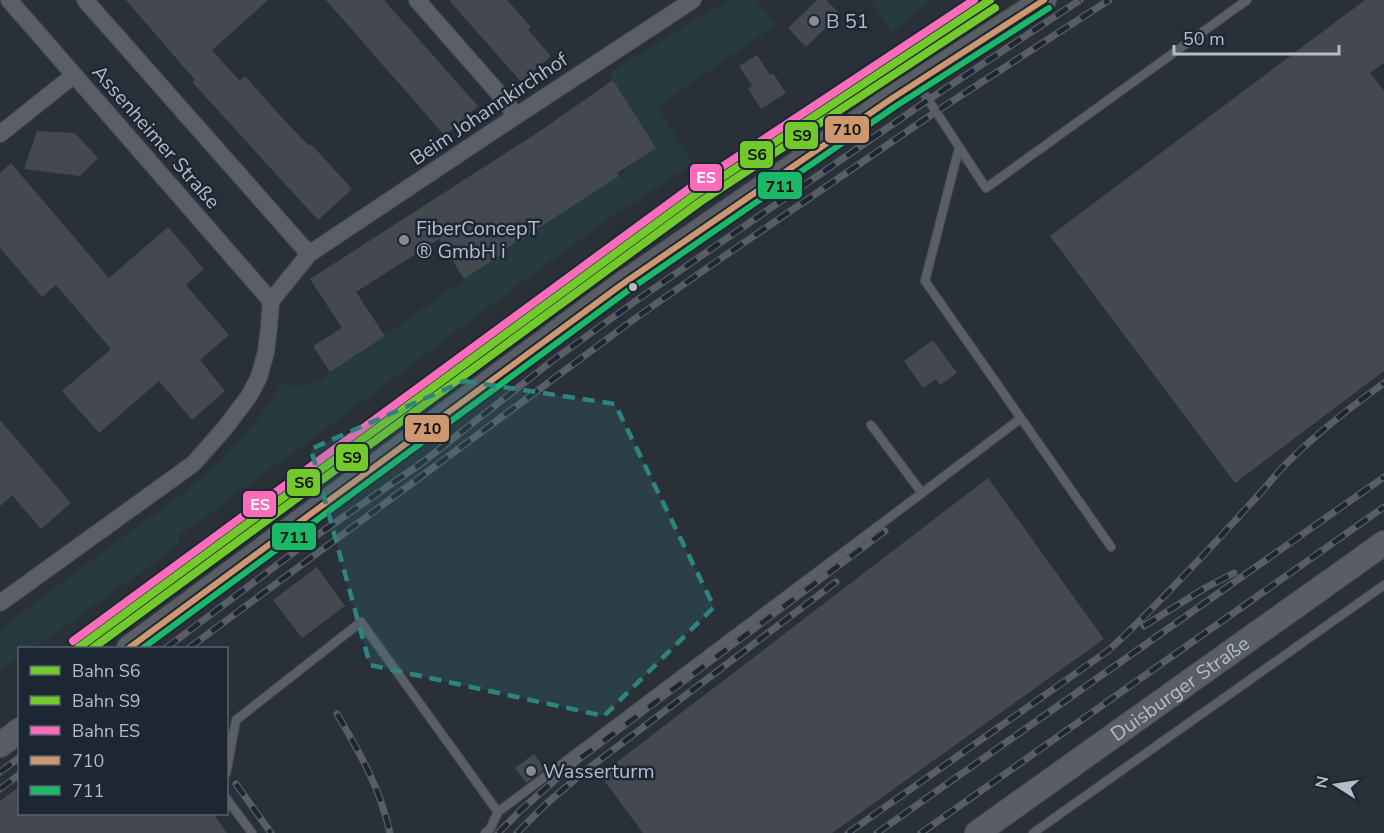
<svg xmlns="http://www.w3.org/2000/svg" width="1384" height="833" viewBox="0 0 1384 833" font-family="'Nunito Sans',sans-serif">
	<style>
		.green { fill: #273a3e }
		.building { fill: #444950 }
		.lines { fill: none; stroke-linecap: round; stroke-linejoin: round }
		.lane-casing { stroke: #484c53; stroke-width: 10 }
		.street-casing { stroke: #484c53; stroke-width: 18 }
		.secondary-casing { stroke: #484c53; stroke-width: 26 }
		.lane { stroke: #5a5e66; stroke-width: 8 }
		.street { stroke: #5a5e66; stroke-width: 16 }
		.secondary { stroke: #595d64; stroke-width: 24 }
		.rail-casing { stroke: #595d64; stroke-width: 7 }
		.rail { stroke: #1d2633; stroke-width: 4.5; stroke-dasharray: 14; stroke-linecap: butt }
		.bus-1-casing { stroke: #1d2633; stroke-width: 10 }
		.bus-2-casing { stroke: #1d2633; stroke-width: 10 }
		.bus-1 { stroke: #cd976f; stroke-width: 6 }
		.bus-2 { stroke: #1ab867; stroke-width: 6 }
		.rail-1-casing { stroke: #1d2633; stroke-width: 12 }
		.rail-2-casing { stroke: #1d2633; stroke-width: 12 }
		.rail-3-casing { stroke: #1d2633; stroke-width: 12 }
		.rail-1 { stroke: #73c82c; stroke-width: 8 }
		.rail-2 { stroke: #73c82c; stroke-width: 8 }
		.rail-3 { stroke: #fb6dba; stroke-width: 8 }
		.marked { fill: #308480; fill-opacity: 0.2; stroke: #308480; stroke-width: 4.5; stroke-dasharray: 12 8; stroke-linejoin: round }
		.poi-dot { fill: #848b96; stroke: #1d2633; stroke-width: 2 }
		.bus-dot { fill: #b4bcc9; stroke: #1d2633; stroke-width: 2 }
		.labels { text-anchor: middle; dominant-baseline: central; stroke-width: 5; stroke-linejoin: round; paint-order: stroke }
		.poi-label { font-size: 20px; fill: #b4bcc9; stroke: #1d2633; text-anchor: start }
		.street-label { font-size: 20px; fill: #b4bcc9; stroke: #1d2633 }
		.line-badge { stroke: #1d2633; stroke-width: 2 }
		.badge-label { font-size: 16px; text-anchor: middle; font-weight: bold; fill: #fff }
		.pale-badge-label { font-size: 16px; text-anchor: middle; font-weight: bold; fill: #111 }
	</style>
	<rect width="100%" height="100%" fill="#2a3038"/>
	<g class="green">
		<polygon points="727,0 756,0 776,25 657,106 693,164 632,204 618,211 351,410 180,535 178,546 34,648 20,648 19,658 0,672 0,629 192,486 224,459 258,418 282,384 303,387 323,378 330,372 385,336 464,279 507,251 523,238 619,176 635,161 656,148 609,73"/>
		<polygon points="871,0 932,0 916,11 892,32"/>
	</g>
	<g class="building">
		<polygon points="126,0 268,0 212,50 240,81 245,76 285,121 309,146 311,144 352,189 318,220 192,82 195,80"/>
		<polygon points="326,0 384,0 478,106 445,136"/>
		<polygon points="449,0 507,0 531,27 528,30 551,56 521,82"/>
		<polygon points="817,0 826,0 840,14 806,47 788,28"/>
		<polygon points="1365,0 1384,0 1384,63 1370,73 1384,91 1384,371 1235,483 1050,236"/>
		<polygon points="757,55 770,75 773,73 786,93 761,109 748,89 752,86 739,66"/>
		<polygon points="613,80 656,148 617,173 619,176 506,249 507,251 464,279 439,239 356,292 385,336 330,372 313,346 342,328 310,279 540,131"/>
		<polygon points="37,131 75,133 98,158 80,176 24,169"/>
		<polygon points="11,163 109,278 168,227 204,269 186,285 229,335 200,360 225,391 192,420 159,381 99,433 62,391 111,349 56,285 42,297 0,248 0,173"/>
		<polygon points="933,340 957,373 940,385 936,379 923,388 904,361"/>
		<polygon points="0,420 71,503 41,529 12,495 0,506"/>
		<polygon points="988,478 1104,639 832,833 643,833 600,775"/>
		<polygon points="317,567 345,606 302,638 273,600"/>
		<polygon points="534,754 545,769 526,783 515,768"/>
		<polygon points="20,786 20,813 213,813 227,833 0,833 0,801"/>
	</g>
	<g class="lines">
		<defs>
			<g id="lane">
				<path d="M918,85C942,119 963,154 986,188L1247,0"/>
				<polyline points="959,148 925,281 1111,547"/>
				<polyline points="871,425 922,493 1020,419"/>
				<polyline points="226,774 236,720 361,622 498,812 922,493"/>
				<polyline points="226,798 252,833"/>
				<polyline points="485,833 490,829 498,812"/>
				<polyline points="1033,833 1384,585"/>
			</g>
			<g id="street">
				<polyline points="9,0 271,301"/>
				<polyline points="85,0 309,254"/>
				<polyline points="417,0 502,97 516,116"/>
				<polyline points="0,134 74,75"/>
				<polyline points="0,603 193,464 225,428 249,396 259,377 266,352 269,327 271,301 309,254 516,116 693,0"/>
			</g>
			<g id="secondary">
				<polyline points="129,648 621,285 891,99 1044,0"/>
				<polyline points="0,745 20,730"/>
				<path id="s1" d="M977,833L1384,543"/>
			</g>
		</defs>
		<use href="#lane" class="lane-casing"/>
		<use href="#street" class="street-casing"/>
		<use href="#secondary" class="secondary-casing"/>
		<use href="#lane" class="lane"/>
		<use href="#street" class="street"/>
		<use href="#secondary" class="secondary"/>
		<defs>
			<g id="rail">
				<polyline points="1144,626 1205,588 1234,573"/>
				<polyline points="166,648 313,538 423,462 552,361 637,300 928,100 1080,0"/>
				<polyline points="189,648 637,317 723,257 937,111 1109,0"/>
				<path d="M337,714C360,753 380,788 390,833"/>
				<polyline points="0,772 20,757"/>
				<polyline points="236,784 271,833"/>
				<polyline points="0,789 20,774"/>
				<polyline points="498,833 522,809 578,760 885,531"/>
				<polyline points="517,833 546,804 585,771 836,582"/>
				<path d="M848,833L1109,650C1160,603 1206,553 1252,502C1263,491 1272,479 1282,468C1313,436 1348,409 1384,383"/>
				<polyline points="877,833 1384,477"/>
				<polyline points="921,833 1384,507"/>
			</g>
		</defs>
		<use href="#rail" class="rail-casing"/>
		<use href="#rail" class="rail"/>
		<defs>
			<polyline id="bus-1" points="129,648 621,285 891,99 1044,0"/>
			<polyline id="bus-2" points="143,648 626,292 896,106 1049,8"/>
		</defs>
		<use href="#bus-1" class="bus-1-casing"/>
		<use href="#bus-2" class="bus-2-casing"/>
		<use href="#bus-1" class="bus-1"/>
		<use href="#bus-2" class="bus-2"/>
		<defs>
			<polyline id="rail-1" points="78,648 695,195 990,0"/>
			<polyline id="rail-2" points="93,648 700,202 995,8"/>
			<polyline id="rail-3" points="73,641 690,188 974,0"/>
		</defs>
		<use href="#rail-1" class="rail-1-casing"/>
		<use href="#rail-2" class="rail-2-casing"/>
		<use href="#rail-3" class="rail-3-casing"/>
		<use href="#rail-1" class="rail-1"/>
		<use href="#rail-2" class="rail-2"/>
		<use href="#rail-3" class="rail-3"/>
	</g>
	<path class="marked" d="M464,381L615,404L714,607L604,716L370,665L311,449Z"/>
	<g class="poi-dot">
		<circle cx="814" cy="21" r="6"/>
		<circle cx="404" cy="240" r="6"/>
		<circle cx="531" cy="771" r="6"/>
	</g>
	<circle class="bus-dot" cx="633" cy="287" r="5"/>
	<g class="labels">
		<g class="poi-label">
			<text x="826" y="21">B 51</text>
			<text x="416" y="228">FiberConcepT<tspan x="416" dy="23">® GmbH i</tspan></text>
			<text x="543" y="771">Wasserturm</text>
		</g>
		<g class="street-label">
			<text transform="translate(489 109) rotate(-34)">Beim Johannkirchhof</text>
			<text transform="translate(156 137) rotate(49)">Assenheimer Straße</text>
			<text stroke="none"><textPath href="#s1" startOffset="249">Duisburger Straße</textPath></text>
		</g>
	</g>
	<g class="line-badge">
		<rect x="824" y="115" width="46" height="29" rx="6" fill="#cd976f"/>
		<rect x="784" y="121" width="35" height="29" rx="6" fill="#73c82c"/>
		<rect x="739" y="140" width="35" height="29" rx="6" fill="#73c82c"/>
		<rect x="689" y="163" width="34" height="29" rx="6" fill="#fb6dba"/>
		<rect x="757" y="171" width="46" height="29" rx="6" fill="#1ab867"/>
		<rect x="404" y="414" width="46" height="29" rx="6" fill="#cd976f"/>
		<rect x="335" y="443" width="34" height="29" rx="6" fill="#73c82c"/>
		<rect x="286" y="468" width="35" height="29" rx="6" fill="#73c82c"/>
		<rect x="242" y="490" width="35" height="28" rx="6" fill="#fb6dba"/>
		<rect x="271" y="522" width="46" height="29" rx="6" fill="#1ab867"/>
	</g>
	<g class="badge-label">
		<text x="706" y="183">ES</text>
		<text x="260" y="510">ES</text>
	</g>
	<g class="pale-badge-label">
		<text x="847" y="135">710</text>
		<text x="802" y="141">S9</text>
		<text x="757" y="160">S6</text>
		<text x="780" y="192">711</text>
		<text x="427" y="434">710</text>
		<text x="352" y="463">S9</text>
		<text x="304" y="488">S6</text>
		<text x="294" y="543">711</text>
	</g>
	<rect x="18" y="647" width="210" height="168" fill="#1d2633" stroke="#59626f" stroke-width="1.5"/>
	<rect x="30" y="666" width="30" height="9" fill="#73c82c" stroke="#59626f" stroke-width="1.5"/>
	<text x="72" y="677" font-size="18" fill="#b4bcc9">Bahn S6</text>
	<rect x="30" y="696" width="30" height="9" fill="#73c82c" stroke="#59626f" stroke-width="1.5"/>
	<text x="72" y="707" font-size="18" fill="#b4bcc9">Bahn S9</text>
	<rect x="30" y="726" width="30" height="9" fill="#fb6dba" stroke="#59626f" stroke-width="1.5"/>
	<text x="72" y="737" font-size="18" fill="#b4bcc9">Bahn ES</text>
	<rect x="30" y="756" width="30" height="9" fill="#cd976f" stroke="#59626f" stroke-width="1.5"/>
	<text x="72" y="767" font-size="18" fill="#b4bcc9">710</text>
	<rect x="30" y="786" width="30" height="9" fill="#1ab867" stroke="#59626f" stroke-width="1.5"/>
	<text x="72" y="797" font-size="18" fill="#b4bcc9">711</text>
	<g transform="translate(1336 785) rotate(282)" stroke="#1d2633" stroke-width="4.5" paint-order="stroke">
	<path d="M0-4.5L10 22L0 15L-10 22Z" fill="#b4bcc9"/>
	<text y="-9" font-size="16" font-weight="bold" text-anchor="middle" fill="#b4bcc9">N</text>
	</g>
	<path d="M1174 45v9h165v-9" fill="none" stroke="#b4bcc9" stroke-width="3"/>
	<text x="1183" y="45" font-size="18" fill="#b4bcc9" stroke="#1d2633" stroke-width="4.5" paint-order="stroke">50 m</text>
</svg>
